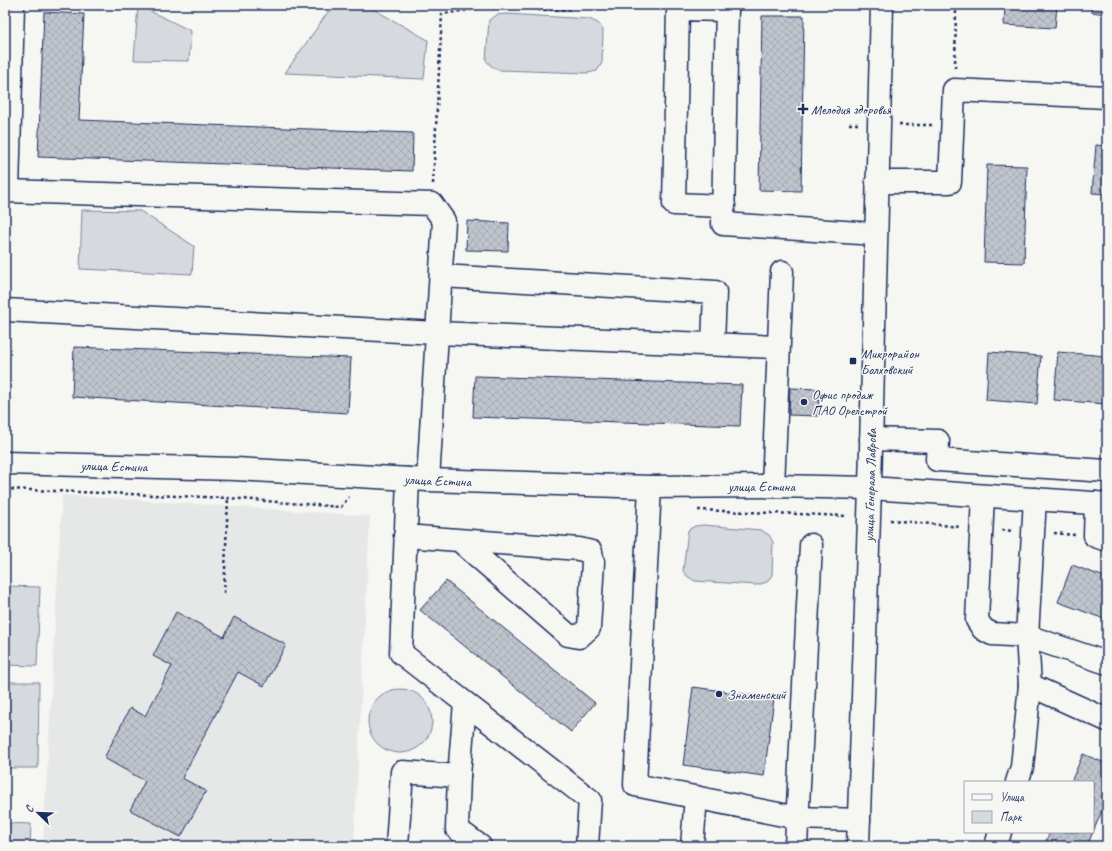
<svg xmlns="http://www.w3.org/2000/svg" width="1112" height="851" font-family="Caveat,sans-serif">
<style>
.built{fill:#e6e7e7}
.park{fill:#d6d9dd;stroke:#78849e}
.building{fill:url(#building-cross-hatch);stroke:#1b2f5e}
.lines{fill:none;stroke-linecap:round;stroke-linejoin:round}
.minor-casing{stroke:#1b2f5e;stroke-width:25}
.path{stroke:#1b2f5e;stroke-width:2.5;stroke-dasharray:3 3;stroke-linecap:butt}
.minor{stroke:#f6f6f2;stroke-width:22}
.poi-dot{fill:#1b2f5e;stroke:#f6f6f2;stroke-width:1.5}
.labels{text-anchor:middle;dominant-baseline:central;stroke-width:3;stroke-linejoin:round;paint-order:stroke}
.poi-label{font-size:14px;fill:#1b2f5e;stroke:#f6f6f2;text-anchor:start}
.street-label{font-size:14px;fill:#1b2f5e;stroke:#f6f6f2}
</style>
<defs>
<pattern id="building-cross-hatch" width="8" height="8" patternUnits="userSpaceOnUse"><rect width="8" height="8" fill="#c0c4cd"/><path d="M0 0l8 8M0 8l8-8" fill="none" stroke="#a4a9b2"/></pattern>
</defs>
<rect width="100%" height="100%" fill="#f6f6f2"/>
<filter id="ink" filterUnits="userSpaceOnUse"><feTurbulence type="fractalNoise" baseFrequency=".025" numOctaves="2"/><feDisplacementMap in="SourceGraphic" scale="8" xChannelSelector="R" yChannelSelector="G"/><feConvolveMatrix kernelMatrix="1 2 1 2 8 2 1 2 1" color-interpolation-filters="sRGB"/></filter>
<g filter="url(#ink)">
<path class="built" d="M 62,495 L 370,516 L 354,846 L 43,846 Z"/>
<path class="park" d="M 138,5 L 191,31 L 189,61 L 134,60 Z
M 333,5 L 366,5 L 428,40 L 424,79 L 285,73 Z
M 506,14 L 589,19 L 598,23 L 603,30 L 602,63 L 597,71 L 588,73 L 499,70 L 490,65 L 486,60 L 489,20 L 497,15 Z
M 82,210 L 140,211 L 194,246 L 192,274 L 80,269 Z
M 704,525 L 761,530 L 769,535 L 773,542 L 772,575 L 767,582 L 757,585 L 695,581 L 687,576 L 683,571 L 688,530 L 695,526 Z
M 5,586 L 40,587 L 37,666 L 5,665 Z
M 5,682 L 39,682 L 38,768 L 5,768 Z
M368 721a32 32 0 1 1 64 0a32 32 0 1 1-64 0Z
M 5,823 L 31,824 L 30,846 L 5,846 Z"/>
<path class="building" d="M 1005,5 L 1057,5 L 1055,28 L 1004,25 Z
M 1092,5 L 1107,5 L 1107,14 L 1091,12 Z
M 44,12 L 84,14 L 79,120 L 413,133 L 412,171 L 38,157 Z
M 762,16 L 804,16 L 801,191 L 759,190 Z
M 1096,145 L 1107,146 L 1107,194 L 1092,193 Z
M 987,165 L 1027,166 L 1024,263 L 984,262 Z
M 467,221 L 509,223 L 508,251 L 466,250 Z
M 74,347 L 351,358 L 348,413 L 72,397 Z
M 989,352 L 1041,356 L 1037,404 L 986,400 Z
M 1058,352 L 1107,356 L 1106,404 L 1054,400 Z
M 475,376 L 742,385 L 740,426 L 473,417 Z
M 790,388 L 819,389 L 818,416 L 789,415 Z
M 1072,565 L 1107,578 L 1107,620 L 1058,602 Z
M 446,581 L 595,703 L 571,732 L 420,610 Z
M 176,612 L 224,637 L 234,617 L 286,645 L 264,686 L 238,672 L 182,778 L 206,791 L 181,837 L 130,810 L 145,781 L 104,758 L 130,708 L 145,716 L 172,666 L 153,656 Z
M 693,687 L 774,698 L 764,776 L 683,765 Z
M 1083,754 L 1107,764 L 1107,799 L 1087,846 L 1044,846 L 1050,832 L 1093,832 L 1093,782 L 1071,782 Z"/>
<g class="lines">
<g class="minor-casing">
<g id="minor">
<path d="M 727,5 L 723,224 L 875,234"/>
<path d="M 877,182 L 950,182 L 954,90 L 1107,97"/>
<path d="M 5,191 L 432,204 L 444,221 L 428,480"/>
<path d="M 8,191 L 13,5"/>
<path d="M 724,206 L 674,204 L 678,9 L 727,10"/>
<path d="M 441,276 L 715,292 L 713,344"/>
<path d="M 5,310 L 437,333 L 778,347"/>
<path d="M 871,439 L 938,441 L 937,460 L 1107,471"/>
<path id="s1" d="M 5,463 L 236,469 L 428,480 L 650,487 L 773,486 L 870,488 L 1107,504"/>
<path d="M 408,479 L 401,653 L 590,800 L 587,846"/>
<path d="M 773,486 L 782,272"/>
<path d="M 650,487 L 635,785 L 798,818 L 859,820"/>
<path d="M 983,496 L 977,620 L 983,629 L 992,634 L 1027,636 L 1107,663"/>
<path d="M 1035,499 L 1027,636 L 1030,685 L 1107,720"/>
<path d="M 1096,503 L 1095,536 L 1107,540"/>
<path d="M 405,536 L 579,549 L 591,552 L 593,562 L 589,628 L 579,637 L 568,635 L 459,540"/>
<path d="M 459,776 L 465,703"/>
<path d="M 1017,782 L 1022,767 L 1030,685"/>
<path d="M 397,846 L 402,772 L 459,776 L 457,829 L 480,846"/>
<path d="M 692,846 L 696,797"/>
<path d="M 796,846 L 811,545"/>
<path id="s2" d="M 858,846 L 870,488 L 882,5"/>
<path d="M 996,846 L 1000,832"/>
</g>
</g>
<path class="path" d="M 502,5 L 540,10 L 572,9 L 572,5
M 955,68 L 956,5
M 849,124 L 858,124
M 899,125 L 932,125
M 433,184 L 442,14 L 500,5
M 5,489 L 228,498 L 341,507 L 349,497
M 698,510 L 847,516
M 890,520 L 961,527
M 1002,530 L 1013,531
M 1054,533 L 1075,535
M 224,593 L 228,498
M 203,846 L 203,844"/>
<use href="#minor" class="minor"/>
</g>
</g>
<g class="poi-dot">
<path d="M801 103h4v4h4v4h-4v4h-4v-4h-4v-4h4z"/>
<rect x="849" y="357" width="8" height="8" rx="2"/>
<circle cx="804" cy="402" r="4"/>
<circle cx="719" cy="694" r="4"/>
</g>
<g class="labels">
<g class="poi-label">
<text x="811" y="109">Мелодия здоровья</text>
<text x="861" y="353">Микрорайон<tspan x="861" dy="16">Болховский</tspan></text>
<text x="812" y="394">Офис продаж<tspan x="812" dy="16">ПАО Орелстрой</tspan></text>
<text x="727" y="694">Знаменский</text>
</g>
<g class="street-label">
<text stroke="none"><textPath href="#s1" startOffset="109">улица Естина</textPath></text>
<text stroke="none"><textPath href="#s1" startOffset="433">улица Естина</textPath></text>
<text stroke="none"><textPath href="#s1" startOffset="757">улица Естина</textPath></text>
<text stroke="none"><textPath href="#s2" startOffset="361">улица Генерала Лаврова</textPath></text>
</g>
</g>
<rect width="1112" height="851" fill="none" stroke="#f6f6f2" stroke-width="20"/>
<rect x="10" y="10" width="1092" height="831" fill="none" stroke="#1b2f5e" stroke-width="1.5" filter="url(#ink)"/>
<rect x="964" y="781" width="130" height="52" fill="#f6f6f2" stroke="#9ea6b7"/>
<rect x="972" y="794" width="20" height="6" fill="#f6f6f2" stroke="#9ea6b7"/>
<text x="1000" y="801" font-size="12" fill="#1b2f5e">Улица</text>
<rect x="972" y="811" width="20" height="12" fill="#d6d9dd" stroke="#9ea6b7"/>
<text x="1000" y="821" font-size="12" fill="#1b2f5e">Парк</text>
<g transform="translate(38 813) rotate(293)" stroke="#f6f6f2" stroke-width="3" paint-order="stroke">
<path d="M0-3L7 15L0 10L-7 15Z" fill="#1b2f5e"/>
<text y="-6" font-size="11" font-weight="bold" text-anchor="middle" fill="#1b2f5e">С</text>
</g>
</svg>
